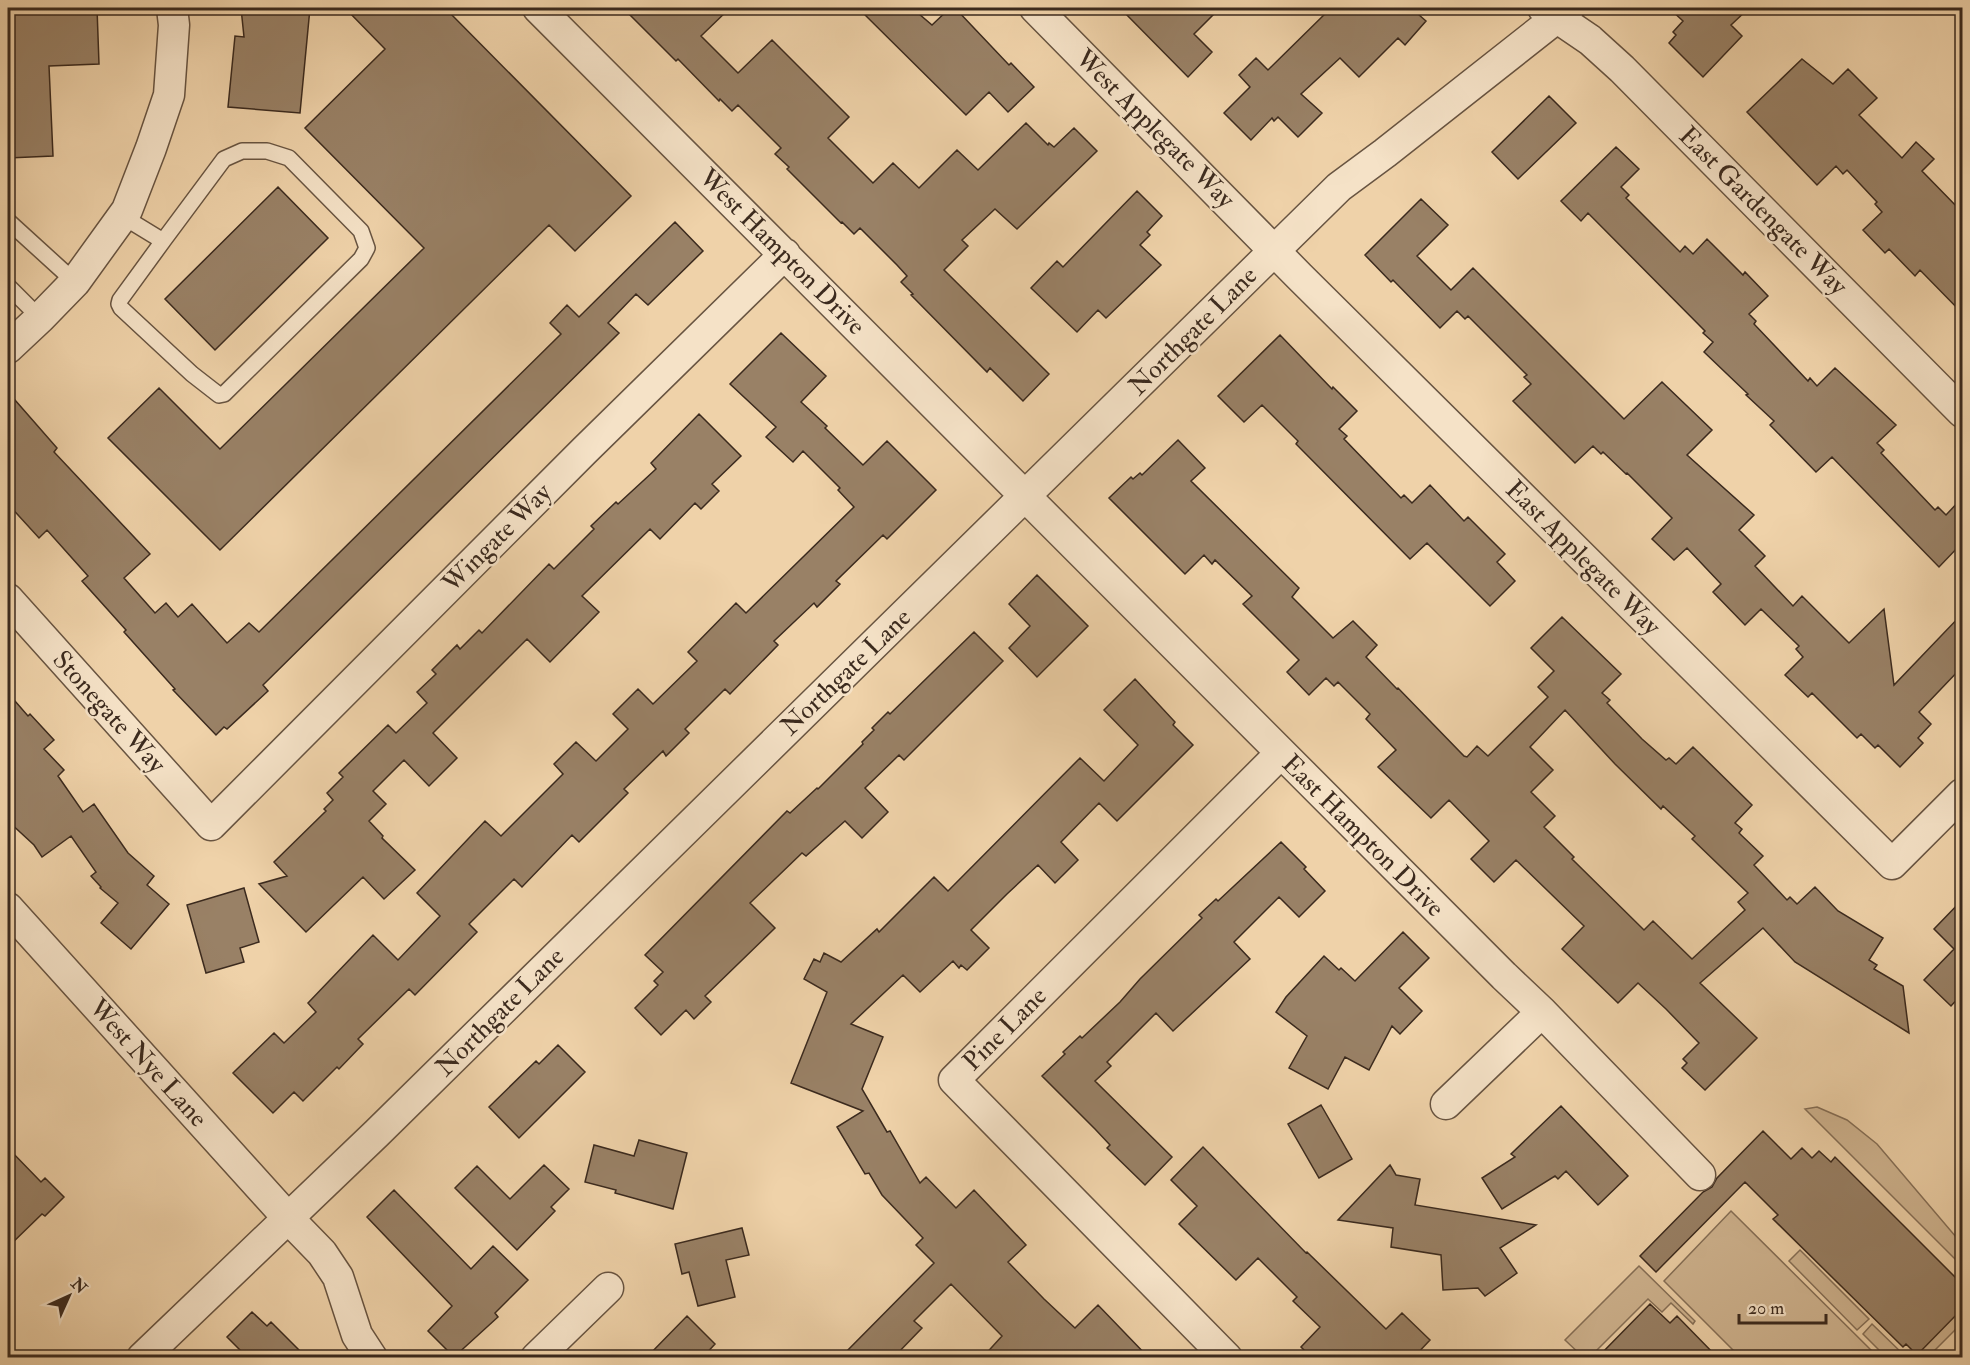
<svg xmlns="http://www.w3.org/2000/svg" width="1970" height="1365" font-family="'IM FELL Double Pica',serif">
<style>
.green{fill:#d0b591;stroke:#867058;stroke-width:1.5}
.building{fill:#998166;stroke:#3b2a1e;stroke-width:1.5;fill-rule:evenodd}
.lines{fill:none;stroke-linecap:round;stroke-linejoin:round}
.service-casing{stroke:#685441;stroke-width:18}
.minor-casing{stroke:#685441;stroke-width:33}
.service{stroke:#f5e2c7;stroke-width:15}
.minor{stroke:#f5e2c7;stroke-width:30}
.labels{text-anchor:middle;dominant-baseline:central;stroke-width:5;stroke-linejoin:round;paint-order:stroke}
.street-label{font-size:26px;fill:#3b2a1e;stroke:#f5e2c7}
</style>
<rect width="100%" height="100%" fill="#efd2a9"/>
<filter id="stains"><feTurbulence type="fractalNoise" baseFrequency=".00333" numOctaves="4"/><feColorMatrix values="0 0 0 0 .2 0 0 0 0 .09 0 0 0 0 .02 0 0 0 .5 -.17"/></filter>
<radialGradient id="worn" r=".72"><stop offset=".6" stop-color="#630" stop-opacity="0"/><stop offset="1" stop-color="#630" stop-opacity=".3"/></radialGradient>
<path class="green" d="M 1817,1107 L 1847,1120 L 1877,1144 L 1962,1244 L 1962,1266 L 1805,1109 Z
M 1731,1211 L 1878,1357 L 1740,1357 L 1664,1281 Z
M 1800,1250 L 1869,1319 L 1857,1330 L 1789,1261 Z
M 1639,1266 L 1695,1321 L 1693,1324 L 1671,1303 L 1662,1312 L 1648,1299 L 1597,1350 L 1602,1355 L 1600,1357 L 1583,1357 L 1565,1340 Z
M 1962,1307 L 1962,1323 L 1928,1357 L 1913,1358 Z
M 1872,1324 L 1906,1357 L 1886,1357 L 1863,1334 Z"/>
<path class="building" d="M 8,8 L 97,8 L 99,64 L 49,66 L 53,156 L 8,158 Z
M 241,8 L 310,8 L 300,113 L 228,107 L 235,36 L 244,37 Z
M 345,8 L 445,8 L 631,196 L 575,251 L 549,225 L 220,550 L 108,438 L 159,388 L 220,449 L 424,248 L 305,128 L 385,49 Z
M 623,8 L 730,8 L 701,36 L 738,73 L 772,40 L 849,117 L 828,138 L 873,183 L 893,163 L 919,188 L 957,150 L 978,170 L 1026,123 L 1048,145 L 1049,143 L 1054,147 L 1074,128 L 1097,151 L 1017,229 L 995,209 L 962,240 L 968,246 L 944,270 L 1049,374 L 1023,401 L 990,368 L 987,372 L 911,295 L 913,294 L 901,282 L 907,276 L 897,265 L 860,228 L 854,234 L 842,222 L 841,223 L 787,169 L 789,167 L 775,154 L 781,148 L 738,105 L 732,111 L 720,99 L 719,101 L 678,59 L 676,61 Z
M 858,8 L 912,8 L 932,25 L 950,8 L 955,8 L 1009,65 L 1011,63 L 1034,87 L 1008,112 L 989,92 L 966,115 Z
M 1120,8 L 1220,8 L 1194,34 L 1212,52 L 1188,77 Z
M 1331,8 L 1411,8 L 1426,21 L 1405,45 L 1398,38 L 1359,77 L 1340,58 L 1301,94 L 1322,113 L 1298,137 L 1278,117 L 1274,121 L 1272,118 L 1251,140 L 1224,113 L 1250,87 L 1239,75 L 1256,58 L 1268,70 Z
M 1669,8 L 1749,8 L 1731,25 L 1742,36 L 1703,77 L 1669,43 L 1676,35 L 1673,32 L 1683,21 Z
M 1802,59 L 1833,84 L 1848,69 L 1877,98 L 1859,115 L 1902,158 L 1916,142 L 1934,159 L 1922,171 L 1962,212 L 1962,313 L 1920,270 L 1915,276 L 1889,249 L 1885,253 L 1863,230 L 1882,212 L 1875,204 L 1877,202 L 1847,170 L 1843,174 L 1836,166 L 1817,185 L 1747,112 Z
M 1549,96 L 1576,123 L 1518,179 L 1492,152 Z
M 1616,147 L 1639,169 L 1621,187 L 1629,195 L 1626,198 L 1680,252 L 1685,246 L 1693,254 L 1707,239 L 1743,275 L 1745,272 L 1768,296 L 1749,314 L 1756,321 L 1754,324 L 1808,381 L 1810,378 L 1817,386 L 1835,368 L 1896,425 L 1877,443 L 1884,450 L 1881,453 L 1935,510 L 1938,507 L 1946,515 L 1962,498 L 1962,543 L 1939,567 L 1832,457 L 1816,472 L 1770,425 L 1774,421 L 1746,395 L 1748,394 L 1704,352 L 1713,342 L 1703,333 L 1705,331 L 1588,213 L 1581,221 L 1561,201 Z
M 278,187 L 328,238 L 215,350 L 165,299 Z
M 1137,191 L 1162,216 L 1147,232 L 1150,235 L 1140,245 L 1161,265 L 1106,318 L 1098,310 L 1077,332 L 1031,288 L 1057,261 L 1063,267 Z
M 1421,199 L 1448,225 L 1417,256 L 1451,290 L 1473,268 L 1624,419 L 1662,382 L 1712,430 L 1687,455 L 1754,515 L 1739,530 L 1765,556 L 1755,566 L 1793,606 L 1802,596 L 1849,643 L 1884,609 L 1894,685 L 1962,614 L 1962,667 L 1919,712 L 1931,724 L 1918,738 L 1923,743 L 1900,767 L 1878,745 L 1875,748 L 1861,734 L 1857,738 L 1812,693 L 1808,697 L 1785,675 L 1803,657 L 1796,649 L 1799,646 L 1761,609 L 1745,625 L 1713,592 L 1721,584 L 1687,548 L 1674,560 L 1652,539 L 1672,518 L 1627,473 L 1626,474 L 1603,452 L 1601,454 L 1593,446 L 1575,463 L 1513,401 L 1531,384 L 1524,377 L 1527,375 L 1468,316 L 1465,319 L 1457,311 L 1440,328 L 1393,280 L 1391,282 L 1365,255 Z
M 675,222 L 703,251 L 648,305 L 636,294 L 608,323 L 619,333 L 263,685 L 268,691 L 227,729 L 224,727 L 216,735 L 173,690 L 175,689 L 124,632 L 126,630 L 82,581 L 88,576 L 47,530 L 39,538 L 8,504 L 8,392 L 57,448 L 54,452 L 150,554 L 124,578 L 155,613 L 166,603 L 178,617 L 192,604 L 227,643 L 249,623 L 259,632 L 561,334 L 550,323 L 567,305 L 579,317 Z
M 781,333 L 826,376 L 801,402 L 827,426 L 825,428 L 863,465 L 887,441 L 936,490 L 887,539 L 883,535 L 836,581 L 840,584 L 817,607 L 814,603 L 774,641 L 778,645 L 730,694 L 725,689 L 685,729 L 689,733 L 666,756 L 663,751 L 624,789 L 628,793 L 579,842 L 572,835 L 522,887 L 514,879 L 469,924 L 477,932 L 415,995 L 409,989 L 358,1039 L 363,1044 L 339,1069 L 337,1067 L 303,1101 L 294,1092 L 273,1113 L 233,1073 L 274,1033 L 284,1043 L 316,1012 L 308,1003 L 373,935 L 398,960 L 440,916 L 417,893 L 485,821 L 501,836 L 563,774 L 554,764 L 576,742 L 596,761 L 628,729 L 613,714 L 638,689 L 653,704 L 697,661 L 688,652 L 736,603 L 746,613 L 854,507 L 838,490 L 840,488 L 803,451 L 793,462 L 766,437 L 776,427 L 730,384 Z
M 1280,335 L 1332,389 L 1333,387 L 1357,411 L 1339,429 L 1347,436 L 1344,439 L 1401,498 L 1404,495 L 1412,503 L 1430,485 L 1464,521 L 1468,517 L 1505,554 L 1497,562 L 1515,581 L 1490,606 L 1427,543 L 1410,559 L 1296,444 L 1298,441 L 1262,405 L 1244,422 L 1218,396 Z
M 699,414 L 741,456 L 712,484 L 719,491 L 701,509 L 695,503 L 660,539 L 650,529 L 582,596 L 599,612 L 550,662 L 527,639 L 433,733 L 457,758 L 429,786 L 404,760 L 373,791 L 386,804 L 369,821 L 383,836 L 382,838 L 415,870 L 384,899 L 363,877 L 306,932 L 259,884 L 287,876 L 274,862 L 326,811 L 324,809 L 333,800 L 327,793 L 343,777 L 339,773 L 388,725 L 396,733 L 427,703 L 417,692 L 436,674 L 432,670 L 457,645 L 460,649 L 479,630 L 482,633 L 549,564 L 554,569 L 594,529 L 591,526 L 616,502 L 618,504 L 656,469 L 651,463 Z
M 1178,440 L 1205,468 L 1191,481 L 1299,588 L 1292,597 L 1333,638 L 1353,621 L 1377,645 L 1366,657 L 1397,689 L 1398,688 L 1464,756 L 1467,757 L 1477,746 L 1488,756 L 1548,697 L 1538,687 L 1554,671 L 1531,648 L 1562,617 L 1621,674 L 1602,693 L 1610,700 L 1607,703 L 1642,739 L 1666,760 L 1669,758 L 1676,764 L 1693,747 L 1752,805 L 1735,823 L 1742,829 L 1739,833 L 1763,856 L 1754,865 L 1787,900 L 1790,897 L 1797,904 L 1815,887 L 1838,911 L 1883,938 L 1869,960 L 1877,965 L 1874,969 L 1903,986 L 1909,1033 L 1795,962 L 1763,928 L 1700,983 L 1757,1038 L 1705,1090 L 1682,1068 L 1687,1063 L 1683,1059 L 1699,1043 L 1666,1009 L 1638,983 L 1618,1003 L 1562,949 L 1584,926 L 1516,860 L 1494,882 L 1471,859 L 1489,841 L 1449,800 L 1431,818 L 1378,767 L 1396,750 L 1366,719 L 1370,714 L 1338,682 L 1334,686 L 1326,678 L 1309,695 L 1287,672 L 1299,660 L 1243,604 L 1252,596 L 1215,560 L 1212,564 L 1204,555 L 1185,574 L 1109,498 L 1131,477 L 1133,479 L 1140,473 L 1142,475 ZM 1565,710 L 1615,764 L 1661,809 L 1663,806 L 1695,836 L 1692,839 L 1748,893 L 1738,902 L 1745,910 L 1692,959 L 1653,921 L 1644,930 L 1572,859 L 1574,857 L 1544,827 L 1555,816 L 1531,792 L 1553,770 L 1530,747 Z
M 1037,575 L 1088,626 L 1037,677 L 1009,648 L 1030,626 L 1009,604 Z
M 974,632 L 1003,661 L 904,760 L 899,755 L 865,788 L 888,812 L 862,838 L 845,821 L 806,856 L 802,853 L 750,903 L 775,928 L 705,996 L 711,1002 L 694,1019 L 686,1010 L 661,1035 L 635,1008 L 658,985 L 654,981 L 663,972 L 645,955 L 787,811 L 790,813 L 817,788 L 818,789 L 863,744 L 862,742 L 874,730 L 872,728 L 888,712 L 890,714 Z
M 1135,679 L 1175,722 L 1173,725 L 1193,745 L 1117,821 L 1099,803 L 1061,842 L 1078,860 L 1055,883 L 1038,865 L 1007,894 L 971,930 L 989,948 L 967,970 L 961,965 L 959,968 L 953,961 L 920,992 L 903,975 L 851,1024 L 883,1037 L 862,1089 L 887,1132 L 890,1131 L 920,1183 L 926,1177 L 956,1208 L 974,1190 L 1026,1245 L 1008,1262 L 1044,1299 L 1075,1328 L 1098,1305 L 1149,1358 L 982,1358 L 1002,1336 L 951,1284 L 914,1321 L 922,1328 L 893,1358 L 840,1358 L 934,1263 L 916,1245 L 923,1238 L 882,1195 L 869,1173 L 865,1174 L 837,1127 L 863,1111 L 791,1083 L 827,992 L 804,979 L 814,959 L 820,962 L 824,953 L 841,962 L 877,929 L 879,932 L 934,877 L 948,891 L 1080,758 L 1104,781 L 1138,745 L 1104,710 Z
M 8,693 L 28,716 L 30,714 L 54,740 L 44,749 L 64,770 L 58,776 L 83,812 L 94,804 L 128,853 L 154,876 L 147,885 L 169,904 L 131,949 L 101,923 L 118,903 L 100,888 L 101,887 L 91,876 L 96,872 L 71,836 L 42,857 L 34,845 L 8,821 Z
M 1281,842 L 1306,867 L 1304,869 L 1325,891 L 1299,917 L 1279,897 L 1234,942 L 1250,959 L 1173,1031 L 1156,1013 L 1107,1062 L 1111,1066 L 1095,1081 L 1172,1157 L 1145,1185 L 1107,1148 L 1110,1145 L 1095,1129 L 1042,1076 L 1065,1054 L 1063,1052 L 1080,1036 L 1082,1038 L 1120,1002 L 1140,979 L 1202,918 L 1199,915 L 1216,899 L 1218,901 Z
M 244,888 L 259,942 L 240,948 L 244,962 L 206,973 L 187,905 Z
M 1962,900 L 1962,994 L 1951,1006 L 1924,980 L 1954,949 L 1934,929 Z
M 1403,932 L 1429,958 L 1399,988 L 1422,1011 L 1400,1034 L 1392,1026 L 1369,1070 L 1345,1057 L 1328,1089 L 1289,1068 L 1307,1036 L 1276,1012 L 1286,997 L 1324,956 L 1339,970 L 1341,968 L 1355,981 Z
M 558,1045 L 585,1072 L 519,1138 L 489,1107 L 536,1061 L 539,1064 Z
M 1321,1105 L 1352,1159 L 1319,1178 L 1288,1124 Z
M 1561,1106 L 1628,1176 L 1598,1205 L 1566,1171 L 1558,1179 L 1555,1176 L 1502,1209 L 1482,1178 L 1515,1157 L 1511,1154 Z
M 1763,1131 L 1791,1159 L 1802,1148 L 1812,1158 L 1819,1151 L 1831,1162 L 1835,1157 L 1962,1284 L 1962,1309 L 1917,1355 L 1906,1344 L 1903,1347 L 1773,1219 L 1778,1215 L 1745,1182 L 1656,1272 L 1640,1256 L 1703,1192 L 1712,1187 L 1717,1178 Z
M 639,1140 L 687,1153 L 673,1209 L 615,1193 L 616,1190 L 585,1182 L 594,1145 L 634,1156 Z
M 1203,1147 L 1306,1253 L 1307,1252 L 1386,1329 L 1402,1313 L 1430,1340 L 1413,1358 L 1312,1358 L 1301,1347 L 1320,1327 L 1293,1301 L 1297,1297 L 1258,1258 L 1236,1280 L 1179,1224 L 1197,1206 L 1171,1180 Z
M 8,1148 L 41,1182 L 45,1178 L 64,1197 L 45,1216 L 42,1214 L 8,1247 Z
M 544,1165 L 569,1189 L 551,1207 L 555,1211 L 517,1250 L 455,1188 L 477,1166 L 510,1199 Z
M 1390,1165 L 1396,1175 L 1420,1179 L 1415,1205 L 1536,1225 L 1500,1248 L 1517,1273 L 1485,1296 L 1478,1288 L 1443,1290 L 1441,1255 L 1391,1247 L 1393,1228 L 1338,1220 Z
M 394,1190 L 471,1269 L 493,1246 L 528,1280 L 495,1313 L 498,1317 L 454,1357 L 428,1331 L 452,1306 L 367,1217 Z
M 742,1228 L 749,1255 L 726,1260 L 735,1297 L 698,1306 L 689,1272 L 682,1274 L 675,1244 Z
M 1650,1304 L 1670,1323 L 1677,1316 L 1718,1358 L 1597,1358 Z
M 252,1312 L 267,1326 L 271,1322 L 307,1358 L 248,1358 L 227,1337 Z
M 687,1316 L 715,1344 L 702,1358 L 646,1358 Z"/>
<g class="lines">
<g class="service-casing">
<path id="service" d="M 122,216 L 163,241 L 224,159 L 242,151 L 267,151 L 289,158 L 361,231 L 367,248 L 361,259 L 224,394 L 219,395 L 192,374 L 121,308 L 119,304 L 120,300 L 163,241
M 8,221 L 75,282
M 8,286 L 40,318"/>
</g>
<g class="minor-casing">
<path id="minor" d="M 538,8 L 1504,976 L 1542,1012 L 1700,1175
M 1035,8 L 1299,276 L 1892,864 L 1962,794
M 1543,8 L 1590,40 L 1622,69 L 1962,412
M 8,348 L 40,318 L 75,282 L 127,210 L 151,148 L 169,95 L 174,25 L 172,8
M 8,599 L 211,825 L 584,451 L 785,254
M 8,908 L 288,1218 L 322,1253 L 338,1277 L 357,1335 L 372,1358
M 1446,1104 L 1542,1012
M 142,1358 L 377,1133 L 1339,187 L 1385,153 L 1569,8
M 536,1358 L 608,1288
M 1227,1358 L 954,1080 L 1281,753"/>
</g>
<use href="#service" class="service"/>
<use href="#minor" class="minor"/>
</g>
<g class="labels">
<g class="street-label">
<text transform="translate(1155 129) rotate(45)">West Applegate Way</text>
<text transform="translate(1763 211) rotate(45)">East Gardengate Way</text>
<text transform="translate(782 252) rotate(45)">West Hampton Drive</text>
<text transform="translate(1193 331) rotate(-45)">Northgate Lane</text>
<text transform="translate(497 538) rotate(-45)">Wingate Way</text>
<text transform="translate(1583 558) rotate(45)">East Applegate Way</text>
<text transform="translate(846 672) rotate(-44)">Northgate Lane</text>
<text transform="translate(109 712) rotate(48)">Stonegate Way</text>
<text transform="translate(1363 836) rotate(45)">East Hampton Drive</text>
<text transform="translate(500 1012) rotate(-45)">Northgate Lane</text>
<text transform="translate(1005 1029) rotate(-45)">Pine Lane</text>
<text transform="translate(148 1063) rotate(48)">West Nye Lane</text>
</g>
</g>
<rect width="1970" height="1365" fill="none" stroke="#efd2a9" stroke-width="30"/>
<rect x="9" y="9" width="1952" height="1347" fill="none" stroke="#3b2a1e" stroke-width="3"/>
<rect x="15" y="15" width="1940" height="1335" fill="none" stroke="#3b2a1e" stroke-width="1.5"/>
<g transform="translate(69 1296) rotate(45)" stroke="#f5e2c7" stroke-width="4.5" paint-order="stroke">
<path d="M0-4.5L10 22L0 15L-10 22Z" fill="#3b2a1e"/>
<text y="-9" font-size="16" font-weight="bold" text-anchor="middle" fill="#3b2a1e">N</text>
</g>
<path d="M1739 1314v9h87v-9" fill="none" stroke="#3b2a1e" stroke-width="3"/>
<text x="1748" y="1314" font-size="18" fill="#3b2a1e" stroke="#f5e2c7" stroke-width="4.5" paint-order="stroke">20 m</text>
<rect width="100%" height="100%" filter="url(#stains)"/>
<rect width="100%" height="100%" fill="url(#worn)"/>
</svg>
